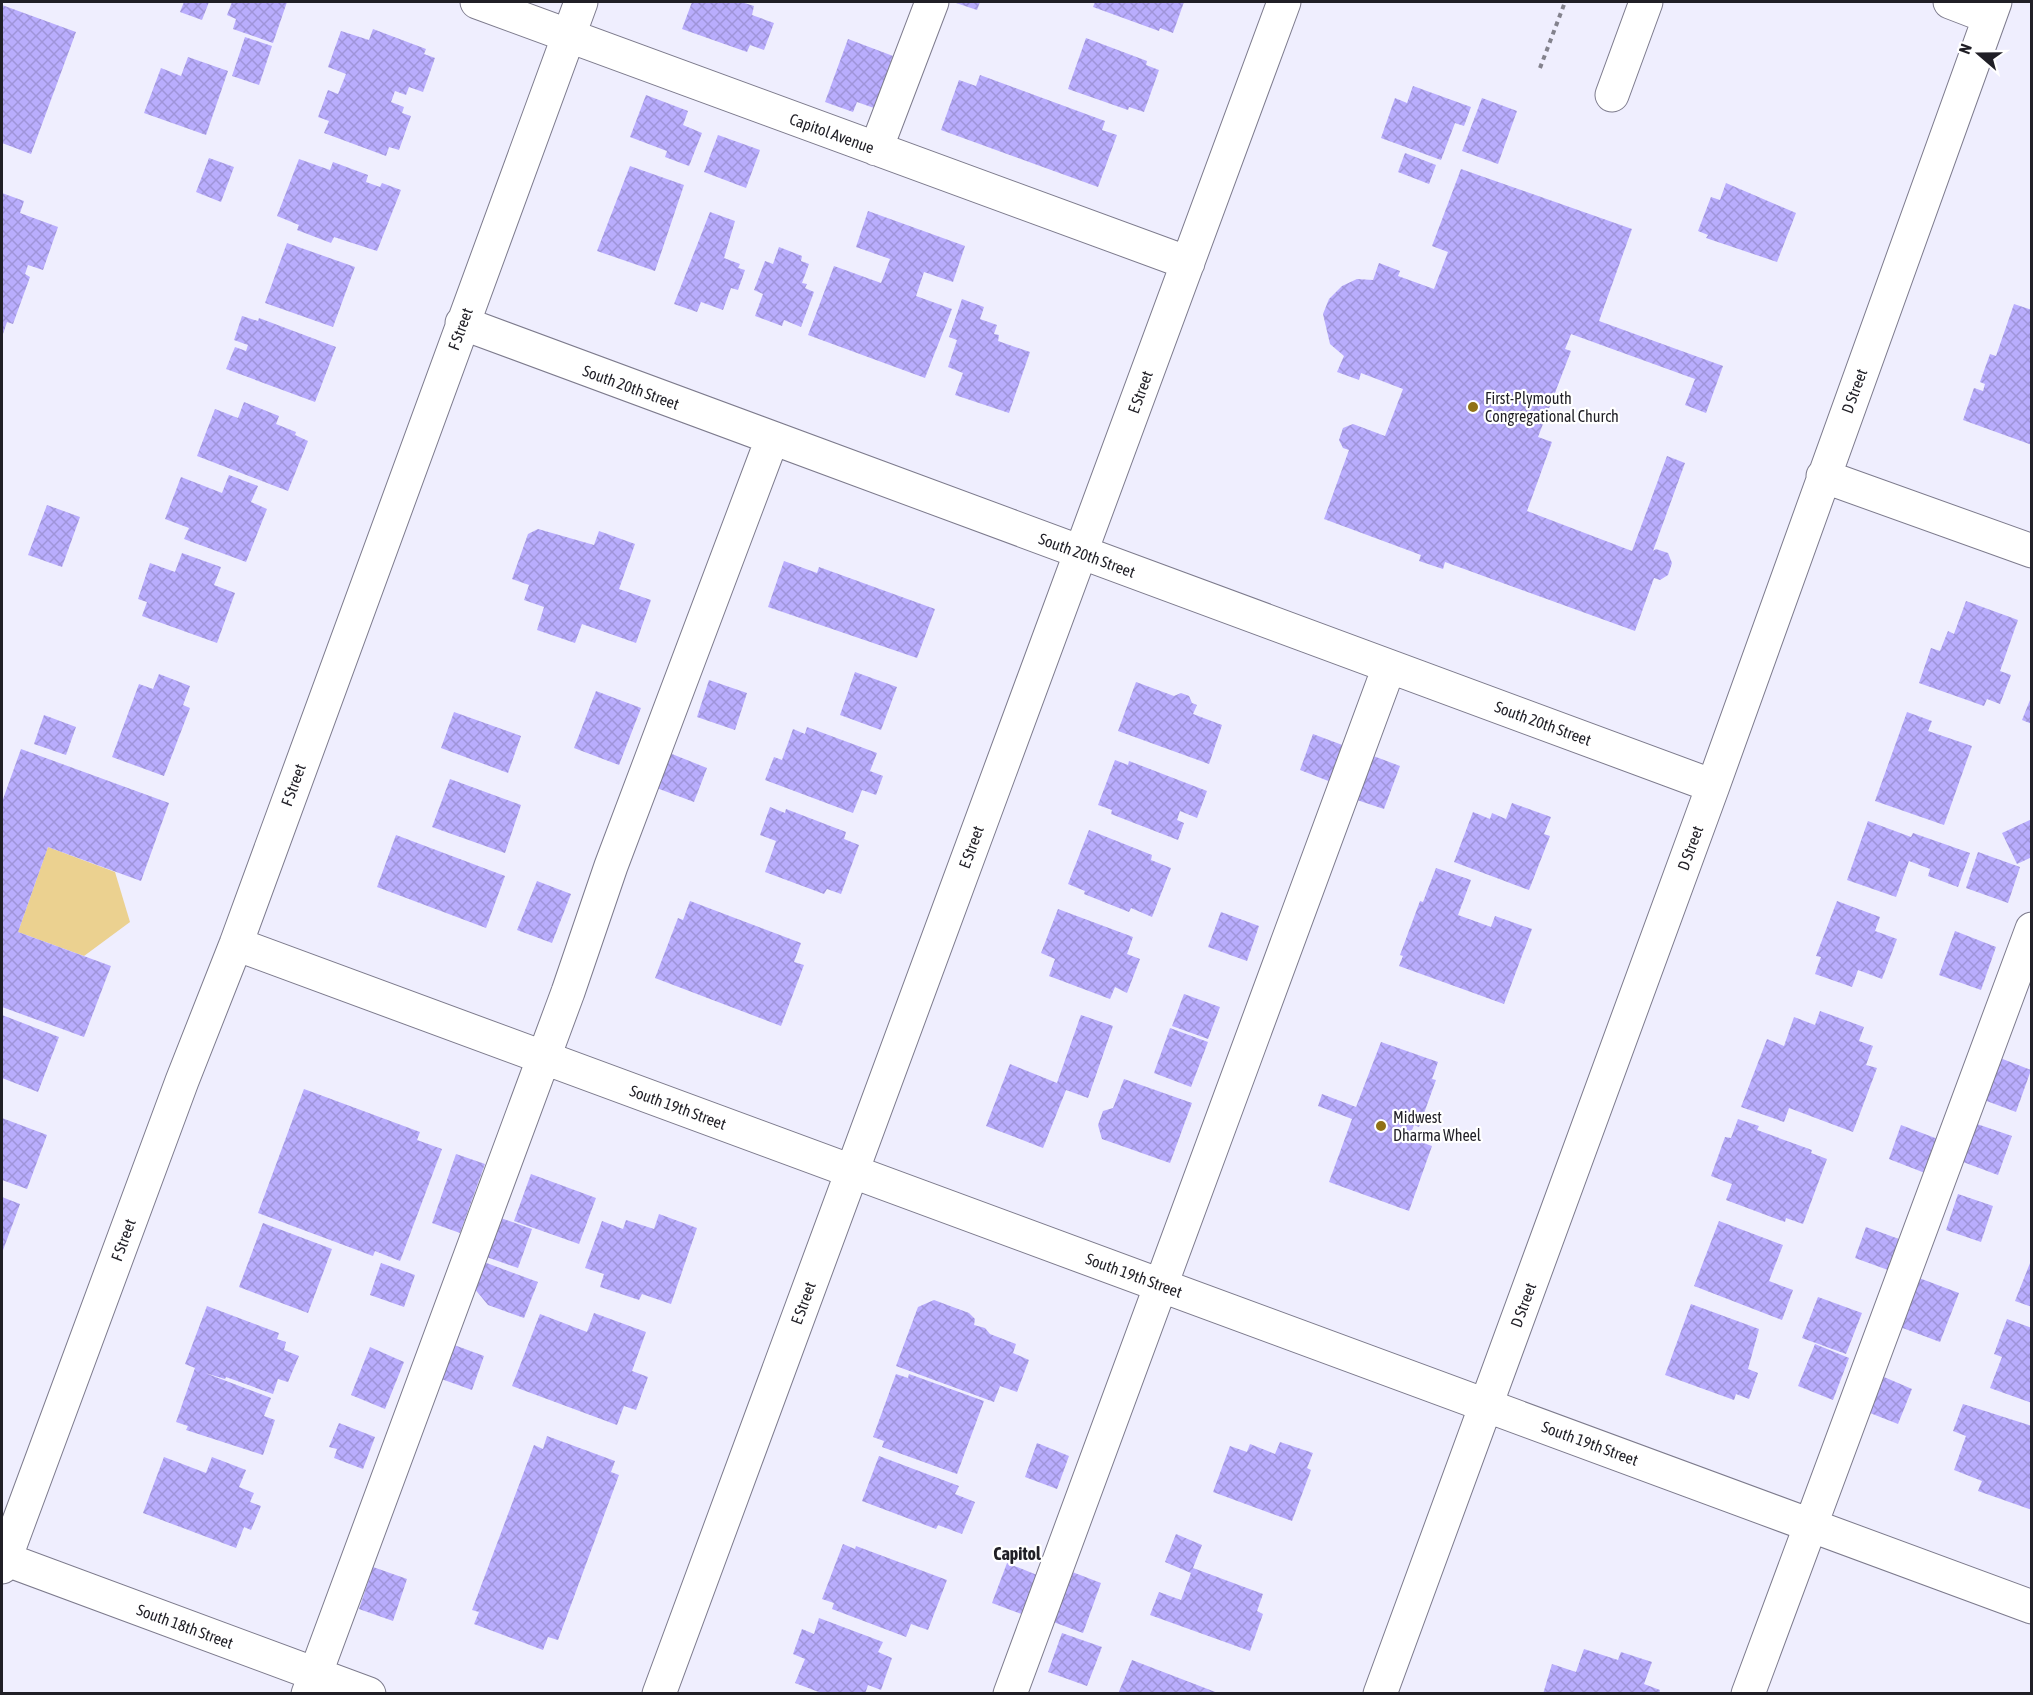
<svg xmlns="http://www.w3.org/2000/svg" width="2033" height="1695" font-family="'Asap Condensed',sans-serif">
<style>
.grass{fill:#ebd190}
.building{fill:url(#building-cross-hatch)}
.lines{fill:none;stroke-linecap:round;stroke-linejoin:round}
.minor-casing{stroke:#7d7b8d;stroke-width:35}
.path{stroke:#83828d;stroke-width:4;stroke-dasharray:4.5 4.5;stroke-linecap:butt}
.minor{stroke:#fff;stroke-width:33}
.poi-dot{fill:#907116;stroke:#fff;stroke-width:2}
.labels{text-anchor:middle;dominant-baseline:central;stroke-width:4.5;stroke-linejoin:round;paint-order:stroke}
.street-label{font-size:16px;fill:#201f26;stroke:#fff}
.poi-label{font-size:16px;fill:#201f26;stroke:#fff;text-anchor:start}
.neighbourhood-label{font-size:18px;font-weight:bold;fill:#201f26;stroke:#fff}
</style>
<defs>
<pattern id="building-cross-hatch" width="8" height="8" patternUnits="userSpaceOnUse" patternTransform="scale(1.5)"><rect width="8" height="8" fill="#b9adfd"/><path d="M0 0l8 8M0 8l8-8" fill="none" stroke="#9f94d9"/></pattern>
</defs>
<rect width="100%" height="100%" fill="#efeefe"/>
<path class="grass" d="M 48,847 L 115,872 L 130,922 L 84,956 L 18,932 Z"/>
<path class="building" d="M 184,2 L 209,2 L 202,20 L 180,12 Z
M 232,2 L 287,2 L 273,43 L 233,29 L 236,19 L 227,15 Z
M 692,2 L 741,2 L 754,6 L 752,15 L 774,23 L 764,50 L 750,45 L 747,52 L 682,29 Z
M 953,2 L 980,2 L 977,10 Z
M 1095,2 L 1184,2 L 1173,33 L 1160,28 L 1159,31 L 1093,7 Z
M 2,5 L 76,32 L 31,154 L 2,143 Z
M 373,29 L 426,49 L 424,54 L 435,58 L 423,92 L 409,87 L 406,95 L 395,91 L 391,102 L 404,107 L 402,113 L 411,116 L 399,150 L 389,147 L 386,156 L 324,133 L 329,121 L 318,117 L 328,90 L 338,94 L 346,74 L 328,67 L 341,31 L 369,40 Z
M 245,37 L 272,46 L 259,85 L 232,76 Z
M 1086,38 L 1147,61 L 1146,65 L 1159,70 L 1144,112 L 1129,107 L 1128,110 L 1068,89 Z
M 848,39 L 893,56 L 874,108 L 857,102 L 853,112 L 825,102 Z
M 188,57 L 228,71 L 206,135 L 144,113 L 161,68 L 181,76 Z
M 980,75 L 1105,121 L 1102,130 L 1117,135 L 1098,187 L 941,130 L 959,80 L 976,86 Z
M 1413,86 L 1471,107 L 1464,126 L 1455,123 L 1441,160 L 1381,138 L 1395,98 L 1407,103 Z
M 646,95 L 688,111 L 683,125 L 702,133 L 689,166 L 665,157 L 667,151 L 630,137 Z
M 1482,98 L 1517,111 L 1498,164 L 1462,151 Z
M 718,135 L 760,150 L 746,188 L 704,172 Z
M 1405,153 L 1436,165 L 1429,184 L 1398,172 Z
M 209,158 L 234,167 L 221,202 L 196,192 Z
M 299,159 L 330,170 L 333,162 L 368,175 L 366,182 L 380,187 L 382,183 L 401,190 L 377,251 L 334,237 L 331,243 L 297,230 L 299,225 L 277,216 Z
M 630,166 L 684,185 L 655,271 L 597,251 Z
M 1461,169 L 1632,229 L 1599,321 L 1723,366 L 1706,413 L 1685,405 L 1695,379 L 1571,334 L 1565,349 L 1571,351 L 1538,437 L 1552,442 L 1527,511 L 1632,551 L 1667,456 L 1685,463 L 1653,551 L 1656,549 L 1668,553 L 1672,563 L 1668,575 L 1660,580 L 1654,578 L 1635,631 L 1445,562 L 1443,569 L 1419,561 L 1421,555 L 1324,519 L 1349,450 L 1343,448 L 1339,440 L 1343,428 L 1353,424 L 1385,436 L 1403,389 L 1361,373 L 1359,380 L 1337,372 L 1344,356 L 1330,344 L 1323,314 L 1329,299 L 1342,286 L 1357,279 L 1373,280 L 1379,263 L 1400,271 L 1398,276 L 1434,289 L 1448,252 L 1432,246 Z
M 1726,183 L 1796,213 L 1777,262 L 1706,238 L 1708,235 L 1698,231 L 1711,197 L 1720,200 Z
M 2,193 L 24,201 L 20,213 L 58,227 L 43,270 L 28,265 L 25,274 L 30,277 L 13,324 L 7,322 L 2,337 Z
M 868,211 L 965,246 L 953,282 L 924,272 L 916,296 L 952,309 L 925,378 L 808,335 L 834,266 L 881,283 L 890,259 L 856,247 Z
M 710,212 L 735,221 L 724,258 L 740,264 L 738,268 L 745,270 L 738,290 L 731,288 L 723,310 L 701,302 L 697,312 L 674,304 Z
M 287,243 L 355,267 L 333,327 L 265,303 Z
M 779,247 L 802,256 L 801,261 L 809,264 L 802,283 L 807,284 L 805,288 L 814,292 L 801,327 L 784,320 L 782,326 L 755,316 L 763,294 L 754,290 L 765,261 L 773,264 Z
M 962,299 L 984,307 L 980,319 L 997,325 L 994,334 L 999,335 L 998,341 L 1030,352 L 1009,413 L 955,395 L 963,373 L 948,367 L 957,340 L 949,337 Z
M 2014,304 L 2032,310 L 2032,445 L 1963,420 L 1974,388 L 1983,391 L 1985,384 L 1980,382 L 1990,354 L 1996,356 Z
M 242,316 L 258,321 L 259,318 L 336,347 L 315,402 L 226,369 L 235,347 L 246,351 L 248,345 L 234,340 Z
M 244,402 L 279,416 L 276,424 L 296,432 L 295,435 L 308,441 L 288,491 L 197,456 L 215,409 L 238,418 Z
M 229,475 L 258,486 L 251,502 L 267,509 L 246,562 L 184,539 L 189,528 L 165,519 L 181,477 L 222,493 Z
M 47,505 L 80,517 L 62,567 L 28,555 Z
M 538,529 L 594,545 L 599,531 L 635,544 L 619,589 L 651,600 L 636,643 L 582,624 L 575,643 L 537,630 L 544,607 L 524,600 L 529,585 L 512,579 L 528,534 Z
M 182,553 L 221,567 L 214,585 L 235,593 L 217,643 L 142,616 L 147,602 L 138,599 L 150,563 L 175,572 Z
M 784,561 L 817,573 L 819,567 L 935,609 L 917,658 L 768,607 Z
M 1966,601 L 2018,620 L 2000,671 L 2011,675 L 2000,704 L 1987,699 L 1984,706 L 1919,683 L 1931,648 L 1940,651 L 1948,631 L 1954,634 Z
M 855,672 L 897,687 L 881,730 L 840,715 Z
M 159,674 L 190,686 L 183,705 L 190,708 L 164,776 L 112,757 L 139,684 L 153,689 Z
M 709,680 L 747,693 L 735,730 L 697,717 Z
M 1136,682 L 1174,696 L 1181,693 L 1189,696 L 1192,703 L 1197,705 L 1193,714 L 1222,725 L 1209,764 L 1118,731 Z
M 596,691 L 641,708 L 619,765 L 574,748 Z
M 2032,695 L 2032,724 L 2022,720 Z
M 454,712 L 521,736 L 508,773 L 441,748 Z
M 1907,712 L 1932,721 L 1928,731 L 1972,746 L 1944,825 L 1875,801 Z
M 44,715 L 76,727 L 66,755 L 34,744 Z
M 807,727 L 877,753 L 870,771 L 883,776 L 876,795 L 862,790 L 853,813 L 765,780 L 774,757 L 782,760 L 793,729 L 805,734 Z
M 1313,734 L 1345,746 L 1331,782 L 1300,770 Z
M 21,749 L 169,803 L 141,881 L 48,847 L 18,932 L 111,966 L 84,1037 L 2,1007 L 2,802 Z
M 667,752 L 707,768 L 694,802 L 654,787 Z
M 1368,754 L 1400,766 L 1384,809 L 1351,798 Z
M 1115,760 L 1128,765 L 1129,761 L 1207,791 L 1197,818 L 1180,811 L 1177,820 L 1184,823 L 1178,840 L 1111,814 L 1112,810 L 1098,805 Z
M 450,779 L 521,805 L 505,853 L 432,827 Z
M 1512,803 L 1551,817 L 1544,834 L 1550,836 L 1529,890 L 1454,862 L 1473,812 L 1490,819 L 1492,813 L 1506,819 Z
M 770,807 L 785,813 L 786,809 L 846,832 L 844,839 L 859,845 L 841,894 L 827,889 L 824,894 L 765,872 L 776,841 L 760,835 Z
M 2032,819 L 2032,857 L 2017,864 L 2002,833 Z
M 1868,821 L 1911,837 L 1913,833 L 1970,853 L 1958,887 L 1928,876 L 1930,869 L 1909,861 L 1896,897 L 1847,880 Z
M 1089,830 L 1152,855 L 1151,860 L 1171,868 L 1152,917 L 1131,908 L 1129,912 L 1084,894 L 1085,891 L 1068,884 Z
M 396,835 L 505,876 L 486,928 L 377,887 Z
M 1978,852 L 2020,867 L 2008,903 L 1966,888 Z
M 1436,868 L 1471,880 L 1458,915 L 1491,927 L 1495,916 L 1532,929 L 1504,1004 L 1399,966 L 1403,956 L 1400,955 L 1420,901 L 1423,902 Z
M 537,881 L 571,894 L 552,943 L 517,930 Z
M 690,901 L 801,943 L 794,962 L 804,965 L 781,1026 L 655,978 L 678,918 L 683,920 Z
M 1837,901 L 1880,917 L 1875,931 L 1897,939 L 1882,979 L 1858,970 L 1852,987 L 1815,974 L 1821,957 L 1816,956 Z
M 1058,909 L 1133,937 L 1127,954 L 1140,959 L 1127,993 L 1115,987 L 1110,999 L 1049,976 L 1055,959 L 1041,953 Z
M 1221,912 L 1259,926 L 1247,961 L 1208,947 Z
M 1955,931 L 1996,947 L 1981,990 L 1939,975 Z
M 1184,994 L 1220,1007 L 1208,1039 L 1172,1026 Z
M 1820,1011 L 1864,1027 L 1859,1041 L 1873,1046 L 1866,1065 L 1877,1068 L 1853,1132 L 1789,1108 L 1784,1122 L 1741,1107 L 1767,1039 L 1784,1046 L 1794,1017 L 1815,1025 Z
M 2,1015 L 59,1037 L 38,1092 L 2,1078 Z
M 1081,1015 L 1113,1026 L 1088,1098 L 1066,1090 L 1043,1148 L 986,1126 L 1010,1064 L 1057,1083 Z
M 1170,1028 L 1208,1042 L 1191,1087 L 1154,1073 Z
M 1381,1042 L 1438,1062 L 1432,1079 L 1436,1080 L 1419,1127 L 1414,1125 L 1409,1138 L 1432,1146 L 1409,1211 L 1329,1182 L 1352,1119 L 1318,1106 L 1322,1094 L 1356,1107 Z
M 2000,1058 L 2031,1070 L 2016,1112 L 1984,1100 Z
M 1124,1079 L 1192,1103 L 1170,1163 L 1102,1139 L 1098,1125 L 1103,1111 L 1113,1108 Z
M 304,1089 L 420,1132 L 417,1140 L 442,1149 L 400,1261 L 375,1251 L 373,1256 L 258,1213 Z
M 2,1118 L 47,1135 L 27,1189 L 2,1180 Z
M 1738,1119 L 1759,1126 L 1757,1130 L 1812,1150 L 1811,1153 L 1827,1159 L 1803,1224 L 1786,1218 L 1785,1222 L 1726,1200 L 1732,1184 L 1711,1176 L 1725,1137 L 1731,1138 Z
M 1977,1124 L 2012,1136 L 1998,1175 L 1963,1162 Z
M 1901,1125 L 1943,1141 L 1930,1175 L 1889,1159 Z
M 456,1154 L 485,1164 L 460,1233 L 432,1223 Z
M 531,1174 L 596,1198 L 579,1244 L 514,1221 Z
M 1958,1194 L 1993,1206 L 1981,1242 L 1946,1230 Z
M 2,1197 L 20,1204 L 2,1253 Z
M 659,1214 L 697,1228 L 671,1304 L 642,1294 L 639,1300 L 600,1287 L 604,1274 L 585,1268 L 602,1221 L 623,1229 L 626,1220 L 654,1229 Z
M 492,1215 L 532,1229 L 518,1268 L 478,1254 Z
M 1719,1221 L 1783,1245 L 1769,1281 L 1793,1290 L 1782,1320 L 1694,1286 Z
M 263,1223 L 332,1249 L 308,1313 L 239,1287 Z
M 1866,1227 L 1899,1239 L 1888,1270 L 1855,1258 Z
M 2032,1258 L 2032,1307 L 2015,1301 Z
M 484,1262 L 538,1282 L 524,1318 L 488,1305 L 474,1288 Z
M 381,1263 L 415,1275 L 404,1307 L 370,1295 Z
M 1919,1278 L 1959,1293 L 1940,1342 L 1900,1327 Z
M 1818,1297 L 1862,1313 L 1846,1354 L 1802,1338 Z
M 934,1300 L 969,1313 L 975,1319 L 974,1325 L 985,1328 L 990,1334 L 1016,1344 L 1013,1353 L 1029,1360 L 1017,1392 L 1000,1386 L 994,1402 L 896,1366 L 918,1307 Z
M 1691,1304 L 1759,1329 L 1748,1369 L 1758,1373 L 1749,1399 L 1736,1394 L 1734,1400 L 1665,1375 Z
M 207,1306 L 279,1333 L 277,1339 L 286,1342 L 284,1350 L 299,1356 L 288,1382 L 278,1379 L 273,1394 L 226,1377 L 225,1379 L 205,1373 L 271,1398 L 264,1416 L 275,1420 L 263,1455 L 186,1430 L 188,1426 L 176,1422 L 195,1368 L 185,1364 Z
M 594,1313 L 646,1332 L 632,1371 L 648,1377 L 636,1410 L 624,1406 L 617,1425 L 512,1386 L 540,1314 L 587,1332 Z
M 2007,1319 L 2032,1328 L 2032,1403 L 1990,1388 L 2002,1357 L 1994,1354 Z
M 446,1342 L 484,1356 L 472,1390 L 433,1376 Z
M 1815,1344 L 1849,1358 L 1833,1400 L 1798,1386 Z
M 370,1347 L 404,1362 L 385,1409 L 351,1395 Z
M 896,1374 L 908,1378 L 909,1374 L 984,1401 L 957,1474 L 882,1447 L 884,1441 L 873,1437 Z
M 1884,1377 L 1912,1389 L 1898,1424 L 1870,1413 Z
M 1963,1404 L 2032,1426 L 2032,1510 L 1978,1491 L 1982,1481 L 1954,1470 L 1966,1436 L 1953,1431 Z
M 339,1423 L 375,1437 L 363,1469 L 334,1458 L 337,1449 L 329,1447 Z
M 547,1436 L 615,1461 L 611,1472 L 619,1475 L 558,1640 L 548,1637 L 543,1650 L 474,1624 L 479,1612 L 472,1610 L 534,1445 L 543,1449 Z
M 1280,1442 L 1313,1453 L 1307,1468 L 1311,1470 L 1292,1521 L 1213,1492 L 1230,1446 L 1247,1452 L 1250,1444 L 1275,1454 Z
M 1037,1443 L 1069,1456 L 1057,1489 L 1025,1477 Z
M 879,1456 L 959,1486 L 955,1494 L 975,1502 L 962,1534 L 938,1525 L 936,1529 L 862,1501 Z
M 164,1457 L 206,1473 L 212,1457 L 246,1470 L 239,1487 L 254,1493 L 250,1502 L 261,1506 L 251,1530 L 244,1527 L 236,1548 L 143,1513 Z
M 1176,1534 L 1202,1545 L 1193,1568 L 1263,1594 L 1257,1611 L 1263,1614 L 1250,1651 L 1150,1615 L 1159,1592 L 1181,1600 L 1191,1573 L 1165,1562 Z
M 843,1544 L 855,1549 L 856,1546 L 947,1580 L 928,1630 L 911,1624 L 906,1637 L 832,1609 L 834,1603 L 822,1599 Z
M 1007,1563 L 1042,1577 L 1027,1616 L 992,1603 Z
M 373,1567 L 407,1579 L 393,1621 L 359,1609 Z
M 1067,1570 L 1101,1583 L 1083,1633 L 1048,1620 Z
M 819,1618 L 883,1642 L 878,1652 L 892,1658 L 881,1690 L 868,1685 L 865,1694 L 824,1694 L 795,1683 L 805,1659 L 793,1654 L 802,1629 L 814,1634 Z
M 1062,1633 L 1102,1647 L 1087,1686 L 1048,1672 Z
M 1584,1649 L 1618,1660 L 1621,1652 L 1652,1662 L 1644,1684 L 1660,1690 L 1659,1694 L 1543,1694 L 1552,1664 L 1576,1672 Z
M 1132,1660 L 1218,1693 L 1218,1694 L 1118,1694 Z"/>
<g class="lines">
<g class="minor-casing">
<path id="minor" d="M 477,2 L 1188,263
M 1950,2 L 1989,17
M 1612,95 L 1646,2
M 876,149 L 932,2
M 462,323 L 1713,786
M 1823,476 L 2032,551
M 236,944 L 2032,1607
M 2,1558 L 369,1694
M 2,1567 L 182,1081 L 236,944 L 581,2
M 308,1694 L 568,992 L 611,866 L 772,439
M 659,1694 L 1284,2
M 1010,1694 L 1389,667
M 1380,1694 L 1713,786 L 1995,2
M 1748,1694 L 2032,929"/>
</g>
<path class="path" d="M 1540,68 L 1565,2"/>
<use href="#minor" class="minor"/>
</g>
<g class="poi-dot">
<circle cx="1473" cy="407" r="6"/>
<circle cx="1381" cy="1126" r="6"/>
</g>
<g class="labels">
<g class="street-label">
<text transform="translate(832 133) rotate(20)">Capitol Avenue</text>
<text transform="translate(460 329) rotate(-70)">F Street</text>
<text transform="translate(631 387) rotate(20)">South 20th Street</text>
<text transform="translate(1854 391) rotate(-70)">D Street</text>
<text transform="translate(1140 392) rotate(-70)">E Street</text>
<text transform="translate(1087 555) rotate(20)">South 20th Street</text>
<text transform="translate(1543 723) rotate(20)">South 20th Street</text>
<text transform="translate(293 785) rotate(-70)">F Street</text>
<text transform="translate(971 847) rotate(-70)">E Street</text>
<text transform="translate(1690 848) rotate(-70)">D Street</text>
<text transform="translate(678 1107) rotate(20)">South 19th Street</text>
<text transform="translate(123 1240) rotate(-70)">F Street</text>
<text transform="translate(1134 1275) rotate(20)">South 19th Street</text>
<text transform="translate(803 1303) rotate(-70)">E Street</text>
<text transform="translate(1523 1305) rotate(-70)">D Street</text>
<text transform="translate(1590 1443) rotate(20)">South 19th Street</text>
<text transform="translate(185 1626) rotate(20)">South 18th Street</text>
</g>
<g class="poi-label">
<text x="1485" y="398">First-Plymouth<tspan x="1485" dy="18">Congregational Church</tspan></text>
<text x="1393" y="1117">Midwest<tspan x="1393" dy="18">Dharma Wheel</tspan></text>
</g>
<g class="neighbourhood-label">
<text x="1017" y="1553">Capitol</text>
</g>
</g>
<rect width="2033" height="1695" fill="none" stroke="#201f26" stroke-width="6"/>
<g transform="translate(1979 54) rotate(290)" stroke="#ffffff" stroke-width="4.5" paint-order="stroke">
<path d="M0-4.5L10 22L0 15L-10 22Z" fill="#201f26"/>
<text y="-9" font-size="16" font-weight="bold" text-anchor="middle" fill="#201f26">N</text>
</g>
</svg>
